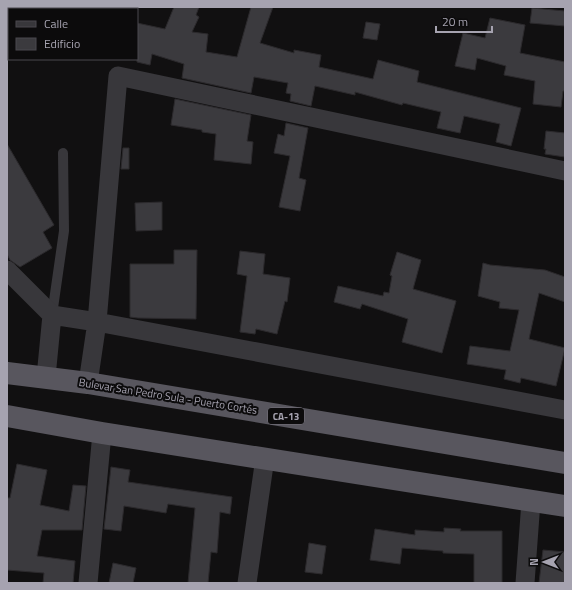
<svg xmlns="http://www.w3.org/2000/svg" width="572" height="590" font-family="'Titillium Web',sans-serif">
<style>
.building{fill:#3b3a3e;stroke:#2c2a2d}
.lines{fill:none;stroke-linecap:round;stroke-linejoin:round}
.service{stroke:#38373b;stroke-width:10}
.minor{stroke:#38373b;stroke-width:19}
.trunk{stroke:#58565e;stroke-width:22}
.labels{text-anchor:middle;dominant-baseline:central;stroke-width:4;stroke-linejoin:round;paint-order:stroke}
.shield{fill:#0c0b0c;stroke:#78757f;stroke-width:1}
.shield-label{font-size:10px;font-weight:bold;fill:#a6a3b0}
.street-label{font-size:11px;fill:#a6a3b0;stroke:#0c0b0c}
</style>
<rect width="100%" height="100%" fill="#111011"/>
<path class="building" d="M 174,7 L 199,7 L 196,15 L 199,17 L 192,32 L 208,34 L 206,52 L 237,57 L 251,7 L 273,7 L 260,43 L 294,53 L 294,50 L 321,55 L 319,67 L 373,79 L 378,60 L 419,71 L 417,82 L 521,108 L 511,146 L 496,142 L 500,124 L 464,116 L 460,133 L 437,128 L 441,112 L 403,103 L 402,105 L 355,92 L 355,95 L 315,86 L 311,106 L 290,101 L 291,94 L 286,93 L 288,83 L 254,77 L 251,93 L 182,78 L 184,64 L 152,54 L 150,65 L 137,62 L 137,23 L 165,29 Z
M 532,8 L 565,11 L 565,26 L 530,23 Z
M 490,18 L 525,25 L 520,53 L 565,62 L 565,91 L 563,91 L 561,107 L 533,104 L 535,81 L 504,75 L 506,66 L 477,58 L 475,70 L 455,66 L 463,33 L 485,38 Z
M 366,22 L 380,24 L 377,40 L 363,38 Z
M 175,99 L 251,115 L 247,141 L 253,142 L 251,164 L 214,160 L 216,134 L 202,132 L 202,130 L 171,125 Z
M 286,123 L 308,128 L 299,178 L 306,180 L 300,211 L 279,207 L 290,156 L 274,153 L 278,134 L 284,136 Z
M 546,131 L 565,133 L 565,157 L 545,154 L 546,149 L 544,149 Z
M 7,144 L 54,225 L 43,232 L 52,248 L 20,267 L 10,260 L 7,254 Z
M 123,148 L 129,148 L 129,169 L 121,169 Z
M 162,202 L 162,230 L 136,231 L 135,203 Z
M 174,250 L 197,250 L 196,319 L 138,318 L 130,317 L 130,264 L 174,264 Z
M 240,251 L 265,254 L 263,274 L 290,278 L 287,302 L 285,301 L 277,334 L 256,329 L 255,334 L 240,332 L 247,276 L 237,274 Z
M 397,252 L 421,260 L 413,289 L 456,301 L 442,353 L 402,342 L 408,319 L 362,304 L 360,309 L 334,302 L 338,286 L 383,296 L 384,292 L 389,293 L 392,276 L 390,275 Z
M 483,263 L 490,265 L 545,270 L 565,277 L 565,302 L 539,293 L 529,339 L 565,348 L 556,386 L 521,378 L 520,383 L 504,379 L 506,370 L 467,364 L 470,346 L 510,351 L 519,310 L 499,308 L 500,302 L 478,296 Z
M 17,464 L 47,470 L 40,505 L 69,511 L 73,485 L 86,486 L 82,530 L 42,530 L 37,556 L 75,561 L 73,583 L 43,583 L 44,573 L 7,570 L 7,498 L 10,498 Z
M 111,467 L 130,470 L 128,482 L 232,497 L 230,514 L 220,512 L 217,553 L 211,552 L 208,583 L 188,583 L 195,508 L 168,504 L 166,513 L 124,506 L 121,531 L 104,529 Z
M 444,528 L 461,529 L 460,531 L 502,531 L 502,583 L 474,583 L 474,554 L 443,553 L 443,551 L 402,548 L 400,564 L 370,560 L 375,529 L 415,535 L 415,530 L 444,532 Z
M 309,543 L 326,546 L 322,574 L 305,572 Z
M 543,550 L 565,552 L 565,583 L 539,583 Z
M 113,563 L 136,568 L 133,583 L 109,583 Z"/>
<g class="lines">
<path class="service" d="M 52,315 L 64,231 L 63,153"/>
<path class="minor" d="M 7,270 L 52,315 L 46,377
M 52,315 L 97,322 L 565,410
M 88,383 L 97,322 L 118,76 L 565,171
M 88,583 L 102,433
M 247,583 L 265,458
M 525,583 L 531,501"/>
<path class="trunk" d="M 7,373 L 88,383 L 565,463
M 7,416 L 102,433 L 565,506"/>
</g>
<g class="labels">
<rect class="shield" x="268" y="408" width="36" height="16" rx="3"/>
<g class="shield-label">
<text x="286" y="416">CA-13</text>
</g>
<g class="street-label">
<text transform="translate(168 396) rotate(9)">Bulevar San Pedro Sula - Puerto Cortés</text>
</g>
</g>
<rect width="572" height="590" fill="none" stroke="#a6a3b0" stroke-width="16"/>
<rect x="8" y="8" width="130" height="52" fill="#0c0b0c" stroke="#4a484e"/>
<rect x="16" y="21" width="20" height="6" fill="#38373b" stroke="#4a484e"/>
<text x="44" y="28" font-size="12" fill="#a6a3b0">Calle</text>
<rect x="16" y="38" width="20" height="12" fill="#3b3a3e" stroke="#4a484e"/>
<text x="44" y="48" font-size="12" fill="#a6a3b0">Edificio</text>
<g transform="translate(544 562) rotate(270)" stroke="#0c0b0c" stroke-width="3" paint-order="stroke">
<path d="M0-3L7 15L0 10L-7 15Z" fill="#a6a3b0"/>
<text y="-6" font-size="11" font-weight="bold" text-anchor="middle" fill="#a6a3b0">N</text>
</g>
<path d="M436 26v6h56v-6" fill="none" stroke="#a6a3b0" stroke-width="2"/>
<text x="442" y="26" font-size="12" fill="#a6a3b0" stroke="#0c0b0c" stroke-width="3" paint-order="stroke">20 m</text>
</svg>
